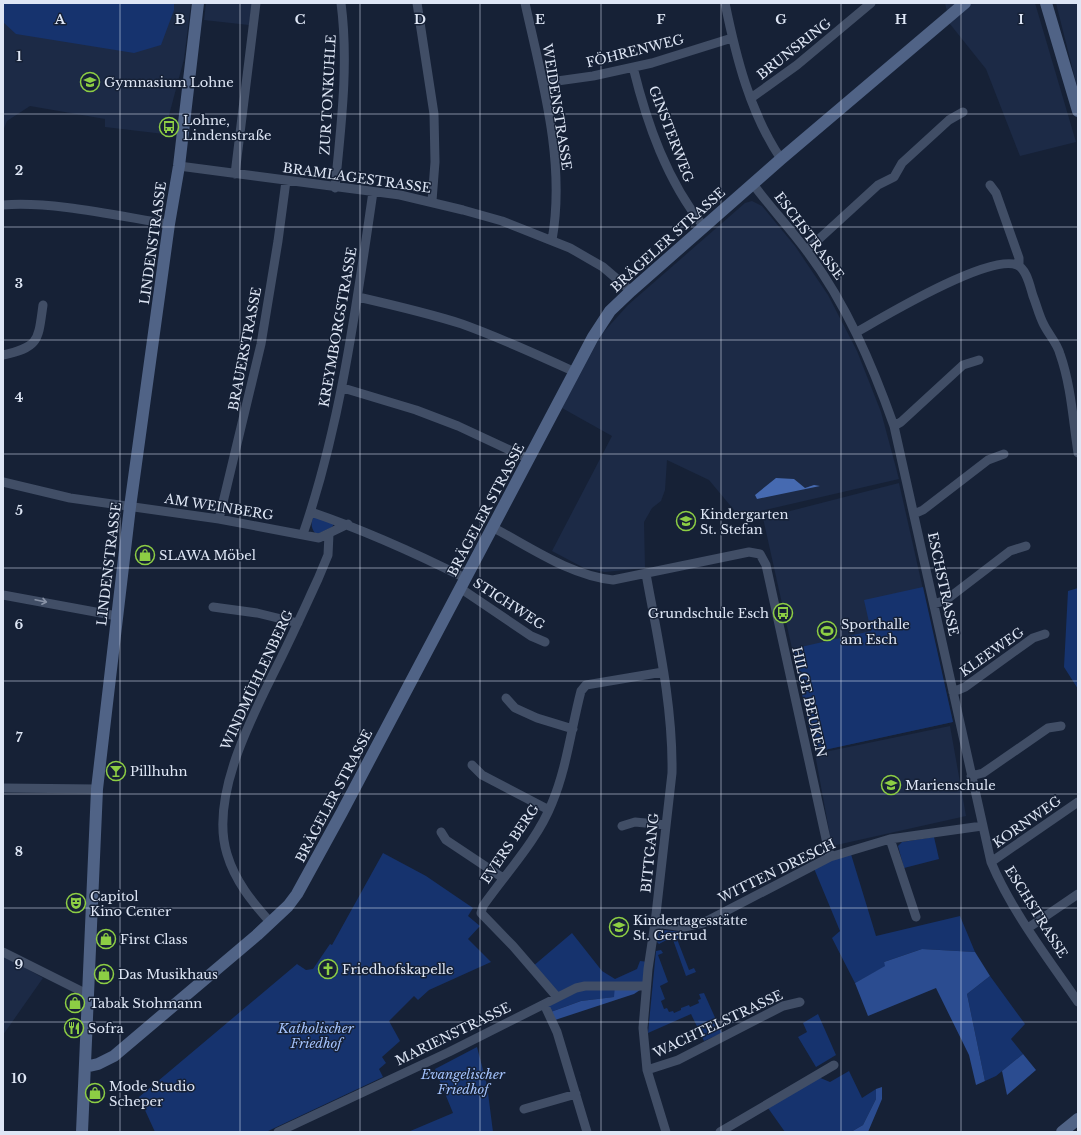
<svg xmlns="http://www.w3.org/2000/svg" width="1081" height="1135" font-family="'Libre Baskerville',serif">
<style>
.built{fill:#1c2a46}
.green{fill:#16336e}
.forest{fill:#2b4c90}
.water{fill:#466ab1}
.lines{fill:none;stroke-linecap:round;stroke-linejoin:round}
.street{stroke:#414e66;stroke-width:9}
.secondary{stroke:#506386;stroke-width:12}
.oneway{stroke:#8892a6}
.grid{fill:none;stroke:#dee6f5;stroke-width:1;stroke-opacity:0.55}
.labels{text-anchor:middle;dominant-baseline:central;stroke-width:3;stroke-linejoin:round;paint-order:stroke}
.street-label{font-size:13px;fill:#dee6f5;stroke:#162136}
.poi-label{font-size:13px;fill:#dee6f5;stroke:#162136;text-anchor:start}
.park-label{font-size:13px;font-style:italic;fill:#a2c1fb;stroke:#162136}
.grid-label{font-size:13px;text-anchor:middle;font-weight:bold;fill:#dee6f5;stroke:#162136;stroke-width:3;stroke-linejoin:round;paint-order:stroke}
</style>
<rect width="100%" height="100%" fill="#162136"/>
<path class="built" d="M 3,3 L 191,3 L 184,59 L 164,134 L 105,127 L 105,119 L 30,106 L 7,121 L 3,131 Z
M 206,3 L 252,3 L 249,25 L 204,20 Z
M 945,3 L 1035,3 L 1076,142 L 1020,156 L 986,69 L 950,24 Z
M 1056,3 L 1078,3 L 1078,90 L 1064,35 Z
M 752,201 L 762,206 L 795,246 L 828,295 L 857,351 L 881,412 L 899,479 L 739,516 L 709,480 L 667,460 L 665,490 L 661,501 L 652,508 L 644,522 L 645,568 L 605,572 L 584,568 L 552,551 L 612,436 L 562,408 L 601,335 L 628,305 L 745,203 Z
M 899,483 L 953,722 L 815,752 L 763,518 Z
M 950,726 L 966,816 L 832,846 L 815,754 Z
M 3,955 L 43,978 L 3,1035 Z"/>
<path class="green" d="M 3,3 L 174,3 L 174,10 L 161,45 L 134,53 L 16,34 L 3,22 Z
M 315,516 L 334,524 L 332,527 L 320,533 L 315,533 C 311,528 310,521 315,516 Z
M 923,587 L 953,722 L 815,752 L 792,649 L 871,631 L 864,600 Z
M 1078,588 L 1078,689 L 1064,667 L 1068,591 Z
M 934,837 L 939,859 L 904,868 L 898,846 L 902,842 Z
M 850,851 L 876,936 L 960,916 L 975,952 L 922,949 L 884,962 L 886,966 L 855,983 L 832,938 L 840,931 L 813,866 Z
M 383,853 L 426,876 L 473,908 L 468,916 L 480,926 L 468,939 L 491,962 L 429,990 L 418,1000 L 414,996 L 389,1021 L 400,1041 L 382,1057 L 386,1063 L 379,1069 L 383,1077 L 266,1132 L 155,1132 L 139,1097 L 297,964 L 306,970 L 313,969 L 330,944 L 332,945 Z
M 662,930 L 684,932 L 683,936 L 677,939 L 689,970 L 694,968 L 696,972 L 686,976 L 672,937 L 659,944 L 657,942 L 659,932 Z
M 572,933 L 602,971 L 615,979 L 637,969 L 640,961 L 649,962 L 646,986 L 614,997 L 581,1001 L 548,1013 L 544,1004 L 557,997 L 532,967 Z
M 661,950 L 663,953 L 658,955 L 668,982 L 660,986 L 665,999 L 661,1001 L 664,1009 L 667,1008 L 669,1012 L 673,1011 L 674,1013 L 681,1010 L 681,1008 L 689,1005 L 690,1007 L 699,1003 L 698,1000 L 701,999 L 699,994 L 704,993 L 722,1033 L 704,1041 L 691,1014 L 648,1033 L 656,951 Z
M 990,976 L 1025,1024 L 1011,1039 L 1023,1054 L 996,1076 L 985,1081 L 967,994 Z
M 818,1014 L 836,1055 L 816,1067 L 798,1037 L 807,1032 L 803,1023 Z
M 477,1047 L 487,1085 L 493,1132 L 408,1132 L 453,1113 L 435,1069 Z
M 849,1071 L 862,1098 L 876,1089 L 876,1099 L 863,1125 L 851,1132 L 785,1132 L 768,1108 L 818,1077 L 830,1082 Z"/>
<path class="forest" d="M 922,949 L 975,952 L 990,976 L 967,994 L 985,1081 L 976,1085 L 969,1055 L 936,988 L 868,1016 L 855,983 L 885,966 L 884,962 Z
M 615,986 L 646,986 L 634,994 L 555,1020 L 548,1013 L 581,1001 L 614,997 Z
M 1023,1054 L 1036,1070 L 1007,1095 L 1002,1071 Z
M 882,1087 L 882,1099 L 868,1132 L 851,1132 L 863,1125 L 876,1099 L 876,1089 Z"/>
<path class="water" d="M 776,478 L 794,479 L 805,488 L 814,485 L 820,486 L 757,499 L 755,495 Z"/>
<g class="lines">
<path class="street" d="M 417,3 L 434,114 L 435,162 L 432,201
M 525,3 C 542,80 566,162 552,240
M 725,3 C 736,57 750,113 781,159
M 633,67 C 647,124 667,181 704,227
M 543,83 L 593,76 L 652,63 L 732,38
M 751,98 L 797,65 L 871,3
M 179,166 L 400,195 L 463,210 L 502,221 L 570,248 L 603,267 L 631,291
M 235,174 L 256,3
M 753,184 C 770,207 789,227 806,250 C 846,303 872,364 894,426 L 991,862 C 1012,912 1048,958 1078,1002
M 990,185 L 996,193 L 1019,258 L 1019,266
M 335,188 C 341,126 349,64 341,3
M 3,205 C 53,201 118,216 169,224
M 807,250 L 878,185 L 894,177 L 902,163 L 949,120 L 963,112
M 358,297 C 393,305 428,313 462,324 C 501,338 538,355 575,372
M 857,332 C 885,316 988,254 1017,265 C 1027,269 1030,287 1033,296 C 1037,306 1039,316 1044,325 C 1049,335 1057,343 1060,354 C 1071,385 1073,420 1078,453
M 3,355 C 40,347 38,340 43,305
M 343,388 L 416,410 L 458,426 L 529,459
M 894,426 L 901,422 L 963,365 L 979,360
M 3,482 L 70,498 L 219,519 L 319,538 L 348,524
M 311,512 C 364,530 415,553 465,578
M 914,514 L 923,510 L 988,460 L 1004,454
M 219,519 L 261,344 L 278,241 L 286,181
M 492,527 C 530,547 569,575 613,580 L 749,552 L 760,554 L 766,565 L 830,857
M 303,534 C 341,424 356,307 373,192
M 646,574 C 658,640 673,706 672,773 L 655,923 L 648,969 L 643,1028 L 647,1070 L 666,1132
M 460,588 L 531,636 L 545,642
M 3,595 L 117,616
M 934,604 L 946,600 L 1010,551 L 1026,546
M 213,607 L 257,613 L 298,623
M 953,692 L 965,687 L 1033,638 L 1045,634
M 506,698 L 515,708 L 537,718 L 573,729
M 472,765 L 482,775 L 549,810
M 971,776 L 983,773 L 1048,728 L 1061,726
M 3,788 L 97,789
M 622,826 L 635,822 L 666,825
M 441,832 L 446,840 L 503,878
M 890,839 L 916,917
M 991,862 L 1078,802
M 271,923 C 252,902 235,881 227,854 C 209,796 253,715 278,664 C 292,636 305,607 318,579 L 328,555 L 329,534
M 655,923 L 684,927 L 703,923 L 830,857 L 890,839 L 982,826
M 1028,928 L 1078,894
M 3,952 L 87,994
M 557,997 L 513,946 L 481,913 L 483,906 C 506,873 537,841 552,803 C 567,767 571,729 581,691 L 586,685 L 663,672
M 544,1004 L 557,1032 L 587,1132
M 647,1070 L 678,1060 L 783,1006 L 800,1002
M 524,1109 L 576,1094
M 278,1132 L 449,1052 L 576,988 L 585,986 L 646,986
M 720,1132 L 834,1065"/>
<path class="secondary" d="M 1046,3 L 1078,111
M 85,1067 L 98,1064 L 114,1056 L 257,935 L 288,906 L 297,894 L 342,812 L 593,337 L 610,311 L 631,291 L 781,159 L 965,3
M 82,1132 L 97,789 L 130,507 L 169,224 L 179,166 L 198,3
M 1062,1132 L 1078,1119"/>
</g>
<defs><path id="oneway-shaft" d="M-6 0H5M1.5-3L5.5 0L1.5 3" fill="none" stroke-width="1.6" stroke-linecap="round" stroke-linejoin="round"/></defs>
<use class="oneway" href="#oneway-shaft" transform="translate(41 601) rotate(12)"/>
<path class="grid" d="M 120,3 L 120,1132M 240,3 L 240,1132M 360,3 L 360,1132M 480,3 L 480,1132M 601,3 L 601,1132M 721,3 L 721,1132M 841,3 L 841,1132M 961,3 L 961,1132M 3,114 L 1078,114M 3,227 L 1078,227M 3,340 L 1078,340M 3,454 L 1078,454M 3,568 L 1078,568M 3,681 L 1078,681M 3,794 L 1078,794M 3,908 L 1078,908M 3,1022 L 1078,1022"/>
<defs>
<g id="school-ring" transform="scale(1)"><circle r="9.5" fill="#162136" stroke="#8dce44" stroke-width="1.5"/><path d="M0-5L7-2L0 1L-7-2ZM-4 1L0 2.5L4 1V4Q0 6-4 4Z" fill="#8dce44"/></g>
<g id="bus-ring" transform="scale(1)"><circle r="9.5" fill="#162136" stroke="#8dce44" stroke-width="1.5"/><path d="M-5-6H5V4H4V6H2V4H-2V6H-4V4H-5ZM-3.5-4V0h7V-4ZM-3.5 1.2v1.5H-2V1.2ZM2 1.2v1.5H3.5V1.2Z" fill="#8dce44"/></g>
<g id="shop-ring" transform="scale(1)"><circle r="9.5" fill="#162136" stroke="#8dce44" stroke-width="1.5"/><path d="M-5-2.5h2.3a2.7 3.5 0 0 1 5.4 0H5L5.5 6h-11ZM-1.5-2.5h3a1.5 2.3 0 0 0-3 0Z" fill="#8dce44"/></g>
<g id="stadium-ring" transform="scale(1)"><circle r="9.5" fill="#162136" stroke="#8dce44" stroke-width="1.5"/><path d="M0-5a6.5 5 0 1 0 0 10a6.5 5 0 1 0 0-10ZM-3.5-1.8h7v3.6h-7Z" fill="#8dce44"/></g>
<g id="bar-ring" transform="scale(1)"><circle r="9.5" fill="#162136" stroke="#8dce44" stroke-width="1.5"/><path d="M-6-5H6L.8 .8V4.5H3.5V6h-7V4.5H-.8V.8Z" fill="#8dce44"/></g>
<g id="theatre-ring" transform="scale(1)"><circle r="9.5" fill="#162136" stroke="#8dce44" stroke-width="1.5"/><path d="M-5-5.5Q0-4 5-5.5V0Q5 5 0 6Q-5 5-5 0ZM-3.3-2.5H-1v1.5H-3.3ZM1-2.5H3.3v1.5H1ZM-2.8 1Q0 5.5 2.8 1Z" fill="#8dce44"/></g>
<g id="church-ring" transform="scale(1)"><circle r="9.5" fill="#162136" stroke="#8dce44" stroke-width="1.5"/><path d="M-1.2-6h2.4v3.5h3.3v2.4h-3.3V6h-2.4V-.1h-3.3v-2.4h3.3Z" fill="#8dce44"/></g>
<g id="restaurant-ring" transform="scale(1)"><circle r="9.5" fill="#162136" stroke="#8dce44" stroke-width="1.5"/><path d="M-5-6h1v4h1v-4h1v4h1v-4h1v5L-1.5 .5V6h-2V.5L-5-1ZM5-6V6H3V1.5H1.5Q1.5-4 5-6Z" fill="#8dce44"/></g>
</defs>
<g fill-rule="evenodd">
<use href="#school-ring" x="90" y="82"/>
<use href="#bus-ring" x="169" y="127"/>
<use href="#school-ring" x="686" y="521"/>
<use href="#shop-ring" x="145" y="555"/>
<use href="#bus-ring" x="783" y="613"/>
<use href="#stadium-ring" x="827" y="631"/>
<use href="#bar-ring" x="116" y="771"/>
<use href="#school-ring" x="891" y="785"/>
<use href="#theatre-ring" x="76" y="903"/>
<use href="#school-ring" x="619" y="927"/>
<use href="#shop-ring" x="106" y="939"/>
<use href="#church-ring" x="328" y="969"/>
<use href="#shop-ring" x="104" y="974"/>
<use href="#shop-ring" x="75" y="1003"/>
<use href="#restaurant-ring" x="74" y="1028"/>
<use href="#shop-ring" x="95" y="1093"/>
</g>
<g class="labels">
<g class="street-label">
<text transform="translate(794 49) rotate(-38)">BRUNSRING</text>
<text transform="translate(635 51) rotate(-14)">FÖHRENWEG</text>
<text transform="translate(328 95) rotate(-87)">ZUR TONKUHLE</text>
<text transform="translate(557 107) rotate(81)">WEIDENSTRASSE</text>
<text transform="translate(671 134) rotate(69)">GINSTERWEG</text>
<text transform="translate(357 178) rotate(8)">BRAMLAGESTRASSE</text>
<text transform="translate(809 236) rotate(53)">ESCHSTRASSE</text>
<text transform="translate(668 240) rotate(-42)">BRÄGELER STRASSE</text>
<text transform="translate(153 243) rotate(-82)">LINDENSTRASSE</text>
<text transform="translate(338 327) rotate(-80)">KREYMBORGSTRASSE</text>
<text transform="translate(245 349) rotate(-79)">BRAUERSTRASSE</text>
<text transform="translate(219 507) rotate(9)">AM WEINBERG</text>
<text transform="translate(486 510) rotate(-62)">BRÄGELER STRASSE</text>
<text transform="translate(109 564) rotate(-83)">LINDENSTRASSE</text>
<text transform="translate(943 584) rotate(78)">ESCHSTRASSE</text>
<text transform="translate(509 604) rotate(33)">STICHWEG</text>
<text transform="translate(992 652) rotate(-35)">KLEEWEG</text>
<text transform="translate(257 680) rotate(-65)">WINDMÜHLENBERG</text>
<text transform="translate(809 702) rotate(77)">HILGE BEUKEN</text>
<text transform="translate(334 796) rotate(-62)">BRÄGELER STRASSE</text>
<text transform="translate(1027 822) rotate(-35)">KORNWEG</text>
<text transform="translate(510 844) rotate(-56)">EVERS BERG</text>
<text transform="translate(650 853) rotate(-84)">BITTGANG</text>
<text transform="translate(777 871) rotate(-26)">WITTEN DRESCH</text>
<text transform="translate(1036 912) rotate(58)">ESCHSTRASSE</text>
<text transform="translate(718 1024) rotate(-25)">WACHTELSTRASSE</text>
<text transform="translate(453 1034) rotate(-26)">MARIENSTRASSE</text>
</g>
<g class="poi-label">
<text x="104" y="82">Gymnasium Lohne</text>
<text x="183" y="120">Lohne,<tspan x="183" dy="15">Lindenstraße</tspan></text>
<text x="700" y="514">Kindergarten<tspan x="700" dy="15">St. Stefan</tspan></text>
<text x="159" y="555">SLAWA Möbel</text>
<text x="769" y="613" text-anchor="end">Grundschule Esch</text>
<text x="841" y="624">Sporthalle<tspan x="841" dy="15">am Esch</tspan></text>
<text x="130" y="771">Pillhuhn</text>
<text x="905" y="785">Marienschule</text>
<text x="90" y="896">Capitol<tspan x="90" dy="15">Kino Center</tspan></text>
<text x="633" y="920">Kindertagesstätte<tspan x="633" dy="15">St. Gertrud</tspan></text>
<text x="120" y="939">First Class</text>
<text x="342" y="969">Friedhofskapelle</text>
<text x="118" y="974">Das Musikhaus</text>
<text x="89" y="1003">Tabak Stohmann</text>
<text x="88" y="1028">Sofra</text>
<text x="109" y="1086">Mode Studio<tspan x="109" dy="15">Scheper</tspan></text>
</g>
<g class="park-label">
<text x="316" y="1028">Katholischer<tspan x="316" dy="15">Friedhof</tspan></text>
<text x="463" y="1074">Evangelischer<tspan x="463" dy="15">Friedhof</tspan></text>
</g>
</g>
<g class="grid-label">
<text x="60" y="24">A</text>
<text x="180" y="24">B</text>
<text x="300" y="24">C</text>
<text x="420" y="24">D</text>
<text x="540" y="24">E</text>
<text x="661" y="24">F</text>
<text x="781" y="24">G</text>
<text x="901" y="24">H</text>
<text x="1021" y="24">I</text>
<text x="19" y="61">1</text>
<text x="19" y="175">2</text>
<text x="19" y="288">3</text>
<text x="19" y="402">4</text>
<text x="19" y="515">5</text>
<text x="19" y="629">6</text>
<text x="19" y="742">7</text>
<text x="19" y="856">8</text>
<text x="19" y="969">9</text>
<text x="19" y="1083">10</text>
</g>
<rect width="1081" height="1135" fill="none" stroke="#dee6f5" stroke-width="8"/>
</svg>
